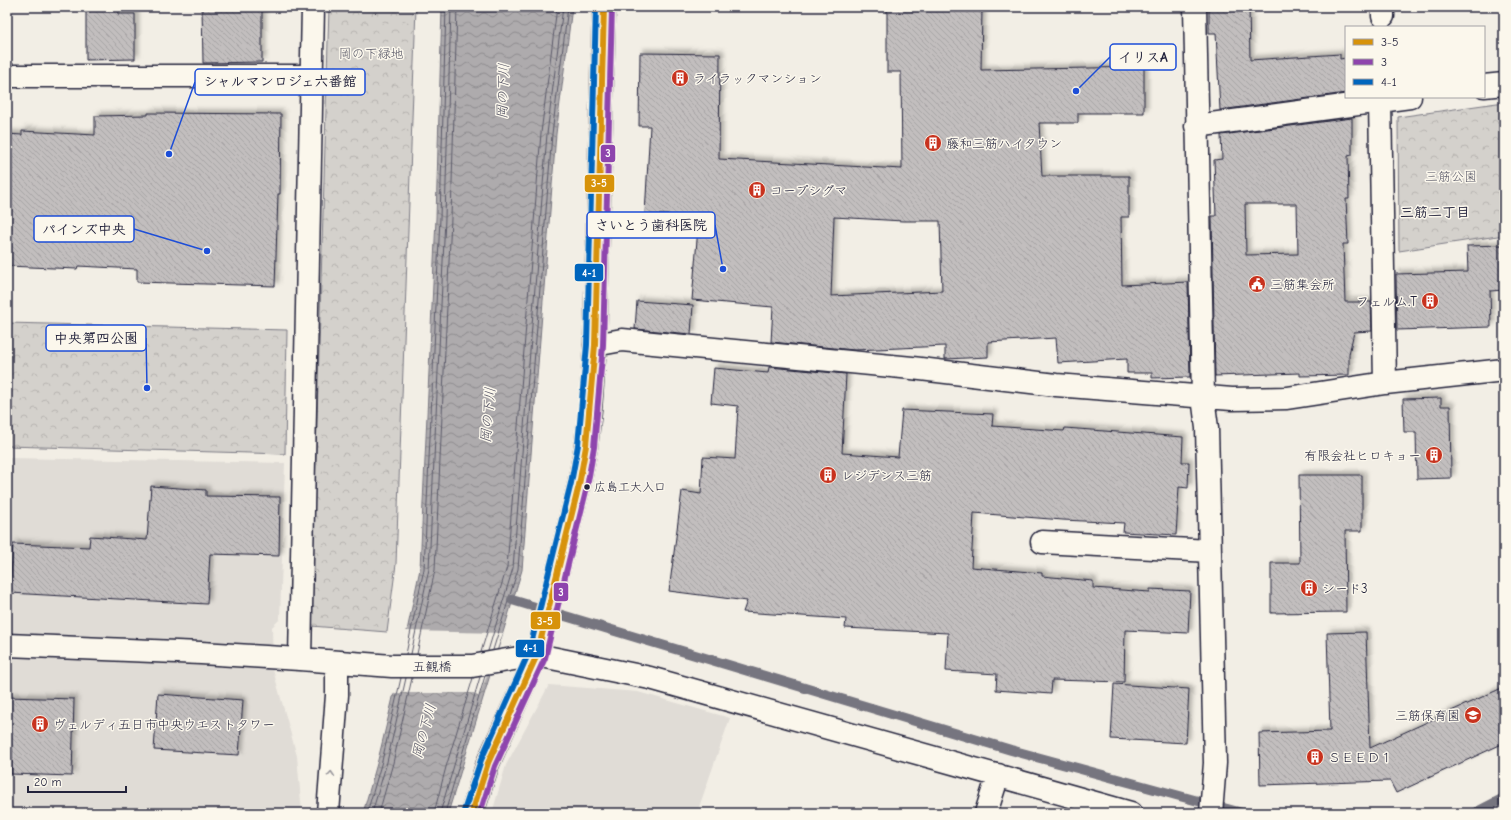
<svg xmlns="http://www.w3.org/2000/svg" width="1511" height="820" font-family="'Comic Neue','Klee One',sans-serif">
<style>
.built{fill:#e0dcd6}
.park{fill:url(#park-crowns);stroke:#7b7a84}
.water{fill:url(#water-waves);stroke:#76747f}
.pier{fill:#f2eee5}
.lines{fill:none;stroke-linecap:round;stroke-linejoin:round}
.shore{stroke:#5a5969;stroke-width:1}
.stream{stroke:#76747f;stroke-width:10}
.building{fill:url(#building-back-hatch);stroke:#22223b;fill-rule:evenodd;filter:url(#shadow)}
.minor-casing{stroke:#22223b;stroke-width:25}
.major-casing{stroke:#22223b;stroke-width:25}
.minor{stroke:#fbf7ec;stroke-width:22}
.major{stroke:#fbf7ec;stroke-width:22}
.bus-1-casing{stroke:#fbf7ec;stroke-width:9}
.bus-2-casing{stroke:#fbf7ec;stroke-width:9}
.bus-3-casing{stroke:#fbf7ec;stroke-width:9}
.bus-1{stroke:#d79209;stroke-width:6}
.bus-2{stroke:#8e44ad;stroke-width:6}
.bus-3{stroke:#0065bd;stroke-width:6}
.oneway{stroke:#99979c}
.bus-dot{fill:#22223b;stroke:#fbf7ec;stroke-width:1.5}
.labels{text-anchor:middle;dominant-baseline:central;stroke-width:3;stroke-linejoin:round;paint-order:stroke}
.bus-label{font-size:12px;fill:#22223b;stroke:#fbf7ec;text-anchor:start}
.park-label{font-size:13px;fill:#575766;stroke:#fbf7ec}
.poi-label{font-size:13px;fill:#22223b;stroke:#fbf7ec;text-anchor:start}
.street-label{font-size:13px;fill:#22223b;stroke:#fbf7ec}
.water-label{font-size:14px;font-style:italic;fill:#535263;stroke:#fbf7ec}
.neighbourhood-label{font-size:14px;font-weight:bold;fill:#22223b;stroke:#fbf7ec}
.leader{fill:none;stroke:#1d4ed8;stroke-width:1.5}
.callout-dot{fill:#1d4ed8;stroke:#fbf7ec;stroke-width:1.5}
.callout{fill:#fbf7ec;stroke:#1d4ed8;stroke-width:1.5}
.callout-label{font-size:14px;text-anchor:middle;font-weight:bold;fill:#22223b}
.line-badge{stroke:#fbf7ec;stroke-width:1.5}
.badge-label{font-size:11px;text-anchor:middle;font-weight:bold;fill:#fff}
</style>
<defs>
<pattern id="park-crowns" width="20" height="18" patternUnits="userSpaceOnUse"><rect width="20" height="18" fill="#d4d1cc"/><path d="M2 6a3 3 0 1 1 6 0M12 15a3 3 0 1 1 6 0" fill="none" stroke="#b6b3b0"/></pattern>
<pattern id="water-waves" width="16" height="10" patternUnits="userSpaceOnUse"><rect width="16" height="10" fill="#aeabad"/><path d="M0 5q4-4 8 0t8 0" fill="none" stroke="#8d8b8e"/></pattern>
<pattern id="building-back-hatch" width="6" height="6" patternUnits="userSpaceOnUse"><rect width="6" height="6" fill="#c2bebe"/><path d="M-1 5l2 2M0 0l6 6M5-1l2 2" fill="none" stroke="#a6a3a4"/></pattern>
<filter id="shadow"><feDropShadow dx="3.5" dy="-3.5" stdDeviation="2" flood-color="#0004"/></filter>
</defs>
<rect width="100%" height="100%" fill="#f2eee5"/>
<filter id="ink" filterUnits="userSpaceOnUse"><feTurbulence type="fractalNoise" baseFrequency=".025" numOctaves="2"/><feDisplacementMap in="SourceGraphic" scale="8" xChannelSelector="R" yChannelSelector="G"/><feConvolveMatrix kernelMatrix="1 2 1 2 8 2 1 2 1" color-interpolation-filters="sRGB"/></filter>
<g filter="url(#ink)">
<path class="built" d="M 7,458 L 285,463 L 280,619 L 272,627 L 273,670 L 297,756 L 302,813 L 7,813 Z
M 549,685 L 638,692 L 730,718 L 697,813 L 492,813 L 506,765 Z"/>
<path class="park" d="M 329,7 L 416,7 L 396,564 L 387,632 L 311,626 Z
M 1504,102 L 1504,235 L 1399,251 L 1398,117 Z
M 7,323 L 287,330 L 285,454 L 7,446 Z"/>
<path class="water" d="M 442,7 L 572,7 L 556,134 L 522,570 L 448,813 L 363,813 L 378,760 L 392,702 L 420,569 L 436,218 Z"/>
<path class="pier" d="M 405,631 L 503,633 L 479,697 L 474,693 L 396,693 L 391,696 Z"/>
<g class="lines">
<path class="shore" d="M 493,650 L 518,569 L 552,134 L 568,7
M 488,651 L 513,568 L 547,134 L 563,7
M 481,652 L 507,567 L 541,133 L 557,7
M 406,654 L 424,569 L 440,218 L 446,7
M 411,654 L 429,569 L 445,218 L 451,7
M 417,654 L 435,570 L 451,218 L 457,7
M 367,813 L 382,761 L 401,678
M 372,813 L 387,762 L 406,678
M 379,813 L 393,763 L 412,678
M 434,813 L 446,767 L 473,678
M 440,813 L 480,677
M 445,813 L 485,676"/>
<path class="stream" d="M 512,600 L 1011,750 L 1242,813
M 1475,813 L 1504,798"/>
</g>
<path class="building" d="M 86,7 L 118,7 L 118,14 L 135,14 L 135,59 L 86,60 Z
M 202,7 L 262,7 L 262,62 L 203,63 Z
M 887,7 L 982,7 L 981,70 L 1144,67 L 1144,113 L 1078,113 L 1078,123 L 1039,123 L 1042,176 L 1129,176 L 1129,217 L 1121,217 L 1122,285 L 1188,282 L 1190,377 L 1152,378 L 1152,373 L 1127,373 L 1127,359 L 1058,363 L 1056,338 L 988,342 L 988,357 L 945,359 L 945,346 L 854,350 L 771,342 L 773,307 L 692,300 L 699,216 L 645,214 L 650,126 L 639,126 L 640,53 L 720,54 L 719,159 L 902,169 L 901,72 L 887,72 ZM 834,217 L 903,221 L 940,221 L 942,291 L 831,296 Z
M 1209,7 L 1249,7 L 1250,60 L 1340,54 L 1340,59 L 1346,58 L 1346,93 L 1220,110 L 1216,33 L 1209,33 Z
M 148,113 L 281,114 L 280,194 L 278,194 L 275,286 L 137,282 L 137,269 L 78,266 L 77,269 L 7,266 L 7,134 L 22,135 L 22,131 L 95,135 L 95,116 L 148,115 Z
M 1352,118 L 1352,155 L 1348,156 L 1349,199 L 1346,199 L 1348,244 L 1343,244 L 1345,302 L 1371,302 L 1372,331 L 1354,332 L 1349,354 L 1349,375 L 1300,376 L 1300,373 L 1215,376 L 1212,216 L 1216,216 L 1214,160 L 1222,159 L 1221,135 ZM 1245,204 L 1297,204 L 1298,254 L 1246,255 Z
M 1504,245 L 1504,290 L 1490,291 L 1491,327 L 1397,330 L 1396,274 L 1468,272 L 1467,246 Z
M 637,301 L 693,305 L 691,334 L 635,329 Z
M 769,367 L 846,374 L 842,453 L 898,457 L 902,410 L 993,414 L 992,426 L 1064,431 L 1065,428 L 1183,437 L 1182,462 L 1189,462 L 1188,488 L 1179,487 L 1176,535 L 1123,532 L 1124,523 L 1063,520 L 974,513 L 971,567 L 1042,573 L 1042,576 L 1093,581 L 1093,588 L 1150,592 L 1150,589 L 1190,591 L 1188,633 L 1125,630 L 1124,682 L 1052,680 L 1051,694 L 996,690 L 997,674 L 946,671 L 948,633 L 845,628 L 846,619 L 743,612 L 747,601 L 669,591 L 682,491 L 701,494 L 703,457 L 735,459 L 738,406 L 711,403 L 714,368 L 768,373 Z
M 1441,398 L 1441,406 L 1450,406 L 1451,478 L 1417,479 L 1416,432 L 1404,432 L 1403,399 Z
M 1299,475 L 1362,475 L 1362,531 L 1345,531 L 1346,612 L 1271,613 L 1271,563 L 1300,563 Z
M 151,486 L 206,490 L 206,496 L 280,497 L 279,556 L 210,554 L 207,604 L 10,593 L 13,544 L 89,547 L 90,536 L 147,540 Z
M 1366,632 L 1370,748 L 1504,687 L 1504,743 L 1396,793 L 1390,781 L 1260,785 L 1259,733 L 1330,731 L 1327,633 Z
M 1114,684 L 1189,689 L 1186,743 L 1111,739 Z
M 158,694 L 243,700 L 239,755 L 154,750 Z
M 7,697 L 74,699 L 72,776 L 11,774 L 12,749 L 7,749 Z"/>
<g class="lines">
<g class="minor-casing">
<path id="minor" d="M 1195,7 L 1203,397 L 1207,428 L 1215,763 L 1211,813
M 1383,16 L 1383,7
M 7,76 L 311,76
M 1484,86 L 1504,84
M 1380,101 L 1385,383
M 1196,126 L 1410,97
M 595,345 L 622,340 L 912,368 L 1056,385 L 1232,399 L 1287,398 L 1385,383 L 1504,370
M 1042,542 L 1210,551
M 7,645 L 201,653 L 300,659 L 392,666 L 472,666 L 537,655 L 650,678 L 1131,813
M 300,659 L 313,7
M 328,813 L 337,695 L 337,662
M 986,813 L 998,775"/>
</g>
<g class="major-casing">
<path id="major" d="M 472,813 L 488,763 L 537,655 L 579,485 L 586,446 L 590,410 L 595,345 L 604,7"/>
</g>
<use href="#minor" class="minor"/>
<use href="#major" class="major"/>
<g class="bus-1-casing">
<path id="bus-1" d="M 472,813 L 488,763 L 537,655 L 579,485 L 586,446 L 595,345 L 604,7"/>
</g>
<g class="bus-2-casing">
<path id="bus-2" d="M 480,813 L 495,766 L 545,658 L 587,487 L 594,447 L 603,345 L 612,7"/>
</g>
<g class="bus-3-casing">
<path id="bus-3" d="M 464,811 L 481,760 L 529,652 L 571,483 L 578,445 L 587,345 L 596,7"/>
</g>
<use href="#bus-1" class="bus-1"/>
<use href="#bus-2" class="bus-2"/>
<use href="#bus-3" class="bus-3"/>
</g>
<defs><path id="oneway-chevron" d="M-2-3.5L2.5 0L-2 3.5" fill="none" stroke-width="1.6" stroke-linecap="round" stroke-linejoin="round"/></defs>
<use class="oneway" href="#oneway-chevron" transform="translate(331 774) rotate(-86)"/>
</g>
<defs>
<g id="building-disc" transform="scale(0.9)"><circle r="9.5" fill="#c8321e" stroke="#fbf7ec"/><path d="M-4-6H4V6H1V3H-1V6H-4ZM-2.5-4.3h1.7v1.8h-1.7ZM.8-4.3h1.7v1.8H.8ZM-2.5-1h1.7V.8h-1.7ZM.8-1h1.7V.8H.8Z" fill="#fff"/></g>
<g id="civic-disc" transform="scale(0.9)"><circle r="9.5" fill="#c8321e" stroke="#fbf7ec"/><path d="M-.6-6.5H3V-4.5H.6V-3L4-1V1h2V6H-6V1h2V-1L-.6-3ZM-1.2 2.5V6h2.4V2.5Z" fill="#fff"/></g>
<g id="school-disc" transform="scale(0.9)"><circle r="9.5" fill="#c8321e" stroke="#fbf7ec"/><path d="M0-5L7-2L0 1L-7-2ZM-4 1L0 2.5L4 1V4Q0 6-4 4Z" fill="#fff"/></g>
</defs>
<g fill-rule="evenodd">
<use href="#building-disc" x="680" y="78"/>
<use href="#building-disc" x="933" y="143"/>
<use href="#building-disc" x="757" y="190"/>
<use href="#civic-disc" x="1257" y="284"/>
<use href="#building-disc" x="1430" y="301"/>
<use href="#building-disc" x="1434" y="455"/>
<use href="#building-disc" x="828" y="475"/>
<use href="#building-disc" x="1309" y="588"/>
<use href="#school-disc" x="1473" y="715"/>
<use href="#building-disc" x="40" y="724"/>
<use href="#building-disc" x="1315" y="757"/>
</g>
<circle class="bus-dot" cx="587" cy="487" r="3.5"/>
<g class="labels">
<g class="bus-label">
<text x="594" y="487">広島工大入口</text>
</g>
<g class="park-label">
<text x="371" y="53">岡の下緑地</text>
<text x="1451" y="176">三筋公園</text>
</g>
<g class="poi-label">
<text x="693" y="78">ライラックマンション</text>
<text x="946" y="143">藤和三筋ハイタウン</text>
<text x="770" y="190">コープシグマ</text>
<text x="1270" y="284">三筋集会所</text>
<text x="1417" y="301" text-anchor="end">フェルム.T</text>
<text x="1421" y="455" text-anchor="end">有限会社ヒロキョー</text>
<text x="841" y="475">レジデンス三筋</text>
<text x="1322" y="588">シード3</text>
<text x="1460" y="715" text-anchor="end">三筋保育園</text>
<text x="53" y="724">ヴェルディ五日市中央ウエストタワー</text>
<text x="1328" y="757">ＳＥＥＤ１</text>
</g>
<g class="street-label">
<text x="432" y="666">五観橋</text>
</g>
<g class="water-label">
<text transform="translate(503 91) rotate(-88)">岡の下川</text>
<text transform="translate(488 415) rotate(-85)">岡の下川</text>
<text transform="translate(424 731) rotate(-75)">岡の下川</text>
</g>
<g class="neighbourhood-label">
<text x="1435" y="212">三筋二丁目</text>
</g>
</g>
<path class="leader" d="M1076 91L1110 57M169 154L195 82M723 269L715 225M207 251L134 229M147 388L146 338"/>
<g class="callout-dot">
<circle cx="1076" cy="91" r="4"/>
<circle cx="169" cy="154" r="4"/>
<circle cx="723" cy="269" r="4"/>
<circle cx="207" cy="251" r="4"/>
<circle cx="147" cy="388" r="4"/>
</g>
<g class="callout">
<rect x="1110" y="44" width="66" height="26" rx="4"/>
<rect x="195" y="69" width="170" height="26" rx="4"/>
<rect x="587" y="212" width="128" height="26" rx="4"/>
<rect x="34" y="216" width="100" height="26" rx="4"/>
<rect x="46" y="325" width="100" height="26" rx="4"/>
</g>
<g class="callout-label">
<text x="1143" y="62">イリスA</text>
<text x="280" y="86">シャルマンロジェ六番館</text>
<text x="651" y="230">さいとう歯科医院</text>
<text x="84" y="234">パインズ中央</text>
<text x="96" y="343">中央第四公園</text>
</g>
<g class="line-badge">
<rect x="600" y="144" width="16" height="19" rx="4" fill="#8e44ad"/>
<rect x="584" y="174" width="31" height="19" rx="4" fill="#d79209"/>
<rect x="574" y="263" width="30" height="19" rx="4" fill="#0065bd"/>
<rect x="553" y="582" width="16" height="20" rx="4" fill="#8e44ad"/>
<rect x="530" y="611" width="31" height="19" rx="4" fill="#d79209"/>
<rect x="515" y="639" width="30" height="19" rx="4" fill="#0065bd"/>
</g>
<g class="badge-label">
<text x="608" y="157">3</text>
<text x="599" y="187">3-5</text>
<text x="589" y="277">4-1</text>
<text x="561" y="596">3</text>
<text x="545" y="625">3-5</text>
<text x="530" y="652">4-1</text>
</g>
<rect width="1511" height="820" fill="none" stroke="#fbf7ec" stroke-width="24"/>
<rect x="12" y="12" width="1487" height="796" fill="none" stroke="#22223b" stroke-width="1.5" filter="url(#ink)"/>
<rect x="1345" y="26" width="140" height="72" fill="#fbf7ec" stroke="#a4a2a5"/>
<rect x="1353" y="39" width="20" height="6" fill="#d79209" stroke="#a4a2a5"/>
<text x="1381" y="46" font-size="12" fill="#22223b">3-5</text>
<rect x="1353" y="59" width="20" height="6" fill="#8e44ad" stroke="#a4a2a5"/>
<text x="1381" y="66" font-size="12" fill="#22223b">3</text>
<rect x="1353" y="79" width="20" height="6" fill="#0065bd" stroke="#a4a2a5"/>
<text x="1381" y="86" font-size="12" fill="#22223b">4-1</text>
<path d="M28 786v6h98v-6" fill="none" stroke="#22223b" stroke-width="2"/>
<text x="34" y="786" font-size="12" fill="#22223b" stroke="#fbf7ec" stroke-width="3" paint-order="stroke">20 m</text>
</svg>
